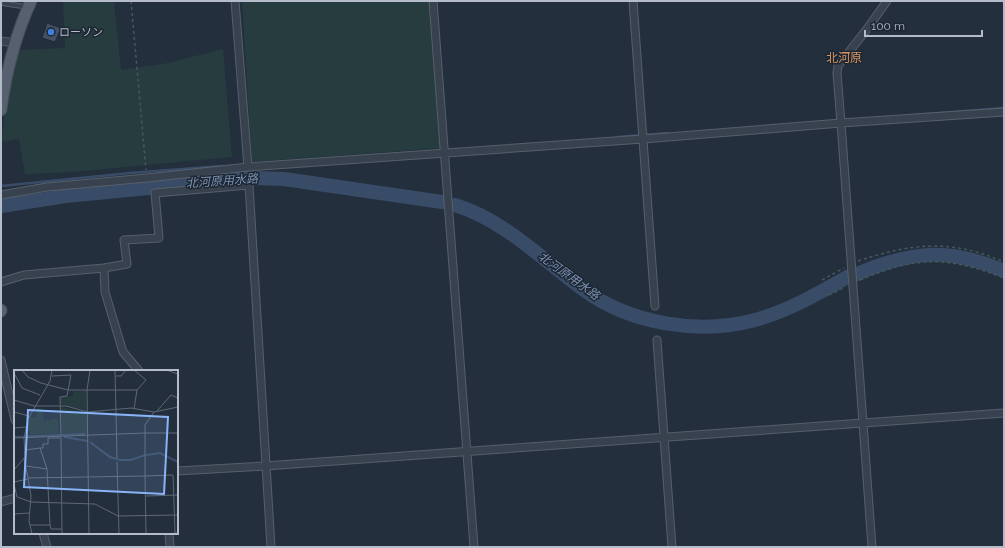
<svg xmlns="http://www.w3.org/2000/svg" width="1005" height="548" font-family="Raleway,'Noto Sans JP',sans-serif">
<style>
.green{fill:#263c3f}
.lines{fill:none;stroke-linecap:round;stroke-linejoin:round}
.stream{stroke:#394c67;stroke-width:2.5}
.river{stroke:#394c67;stroke-width:14}
.building{fill:#455162;stroke:#1f2835}
.service-casing{stroke:#565f6c;stroke-width:5.5}
.minor-casing{stroke:#565f6c;stroke-width:9}
.primary-casing{stroke:#414a57;stroke-width:13}
.path{stroke:#44595c;stroke-width:1.5;stroke-dasharray:3 3;stroke-linecap:butt}
.service{stroke:#38414e;stroke-width:3.5}
.minor{stroke:#38414e;stroke-width:7}
.primary{stroke:#56606e;stroke-width:11}
.shop-dot{fill:#3f7fe0;stroke:#1d2633;stroke-width:1.5}
.labels{text-anchor:middle;dominant-baseline:central;stroke-width:3;stroke-linejoin:round;paint-order:stroke}
.poi-label{font-size:11px;fill:#b4bcc9;stroke:#1d2633;text-anchor:start}
.neighbourhood-label{font-size:12px;fill:#d59563;stroke:#1d2633}
.water-label{font-size:12px;font-style:italic;fill:#7c92b1;stroke:#1d2633}
.inset-river{fill:none;stroke:#394c67;stroke-width:2}
.inset-road{fill:none;stroke:#5e6776;stroke-width:1}
.view{fill:#8ab4f8;fill-opacity:0.15;stroke:#8ab4f8;stroke-width:2}
.inset-edge{fill:none;stroke:#b4bcc9;stroke-width:2}
</style>
<rect width="100%" height="100%" fill="#242f3e"/>
<path class="green" d="M 63,1 L 114,1 L 121,70 L 168,63 L 223,49 L 232,157 L 72,172 L 25,174 L 19,139 L 1,142 L 8,88 L 16,50 L 65,48 Z
M 242,1 L 428,1 L 431,6 L 442,148 L 252,162 Z"/>
<g class="lines">
<path class="stream" d="M 913,115 L 1004,108
M 618,137 L 668,133
M 1,186 L 130,173 L 222,166"/>
<path class="river" d="M 455,205 C 506,221 541,259 584,290 C 631,324 699,335 755,320 C 788,311 819,293 849,276
M 1,206 L 66,196 L 251,178 L 284,179 L 442,202
M 857,274 C 911,251 949,247 1004,271"/>
</g>
<path class="building" d="M 47,23 L 61,28 L 55,42 L 42,38 Z"/>
<g class="lines">
<g class="service-casing">
<path id="service" d="M 1,3 L 27,7"/>
</g>
<g class="minor-casing">
<path id="minor" d="M 235,1 L 248,167
M 433,1 L 474,547
M 633,1 L 655,306
M 887,1 L 867,29 L 838,66 L 837,73 L 841,123 L 1004,112
M 1,41 L 15,43
M 1,195 L 47,187 L 147,178 L 248,167 L 643,139 L 841,123 L 863,423 L 265,466 L 177,471
M 104,268 L 127,264 L 124,240 L 159,238 L 155,193 L 249,185 L 271,547
M 1,282 L 24,275 L 104,268 L 105,292 L 123,352 L 139,371
M 657,340 L 672,547
M 1,360 L 15,420
M 1,502 L 15,498
M 43,533 L 47,547
M 169,533 L 170,547
M 872,547 L 863,423 L 1004,413"/>
</g>
<g class="primary-casing">
<path id="primary" d="M 1,110 C 6,72 15,36 31,1
M 1,310 L 1,311"/>
</g>
<path class="path" d="M 131,1 L 146,170
M 858,261 C 912,243 951,239 1004,262
M 822,280 L 844,268
M 860,280 C 916,256 947,256 1004,278
M 829,295 L 845,287"/>
<use href="#service" class="service"/>
<use href="#minor" class="minor"/>
<use href="#primary" class="primary"/>
</g>
<circle class="shop-dot" cx="51" cy="32" r="4"/>
<g class="labels">
<g class="poi-label">
<text x="59" y="32">ローソン</text>
</g>
<g class="neighbourhood-label">
<text x="844" y="58">北河原</text>
</g>
<g class="water-label">
<text transform="translate(222 181) rotate(-4)">北河原用水路</text>
<text transform="translate(569 276) rotate(36)">北河原用水路</text>
</g>
</g>
<g transform="translate(14 370)">
<rect width="164" height="164" fill="#242f3e"/>
<path d="M 59,21 L 72,21 L 72,40 L 46,34 L 46,27 L 59,26 ZM 47,37 L 74,43 L 74,64 L 48,64 ZM 24,38 L 29,39 L 30,51 L 44,48 L 45,64 L 16,65 L 15,60 L 13,60 L 15,47 L 22,47 Z" fill="#263c3f"/>
<path class="inset-river" d="M 0,67 L 71,64M 50,67 L 74,71M 76,72 L 96,87 L 106,90 L 117,90 L 131,85M 132,85 L 146,83 L 164,92"/>
<path class="inset-road" d="M 8,0 L 14,7 L 27,13 L 54,20 L 123,20M 101,0 L 103,88M 152,0 L 164,4M 0,3 L 8,18 L 26,25M 38,6 L 57,5 L 53,26 L 46,27 L 47,65M 102,6 L 107,6 L 112,0M 0,30 L 20,36M 20,36 L 52,36 L 74,42 L 117,38 L 140,42 L 164,37M 120,39 L 123,20 L 132,10 L 120,0M 143,41 L 157,25 L 164,28M 0,42 L 15,46M 140,42 L 131,55 L 131,63 L 164,63M 0,58 L 12,57M 0,68 L 131,63 L 131,106 L 14,108 L 10,89M 26,78 L 29,78 L 29,74 L 34,74 L 34,68 L 47,68 L 48,164M 11,80 L 26,78 L 33,99 L 36,155 L 37,159 L 48,159M 103,92 L 105,164M 12,96 L 33,99M 0,100 L 11,87 L 10,68 L 14,49 L 36,11 L 38,0M 14,108 L 17,126 L 15,151 L 18,164M 0,112 L 14,109M 0,114 L 3,127 L 17,132 L 81,134 L 104,146 L 164,145M 132,126 L 164,125M 0,144 L 15,143M 16,155 L 36,155M 75,164 L 73,20 L 76,0M 132,164 L 131,106 L 159,105 L 161,163M 150,164 L 164,163"/>
<path class="view" d="M 14,40 L 154,47 L 150,124 L 10,117 Z"/>
<rect width="164" height="164" class="inset-edge"/>
</g>
<rect width="1005" height="548" fill="none" stroke="#b4bcc9" stroke-width="4"/>
<path d="M865 30v6h117v-6" fill="none" stroke="#b4bcc9" stroke-width="2"/>
<text x="871" y="30" font-size="12" fill="#b4bcc9" stroke="#1d2633" stroke-width="3" paint-order="stroke">100 m</text>
</svg>
